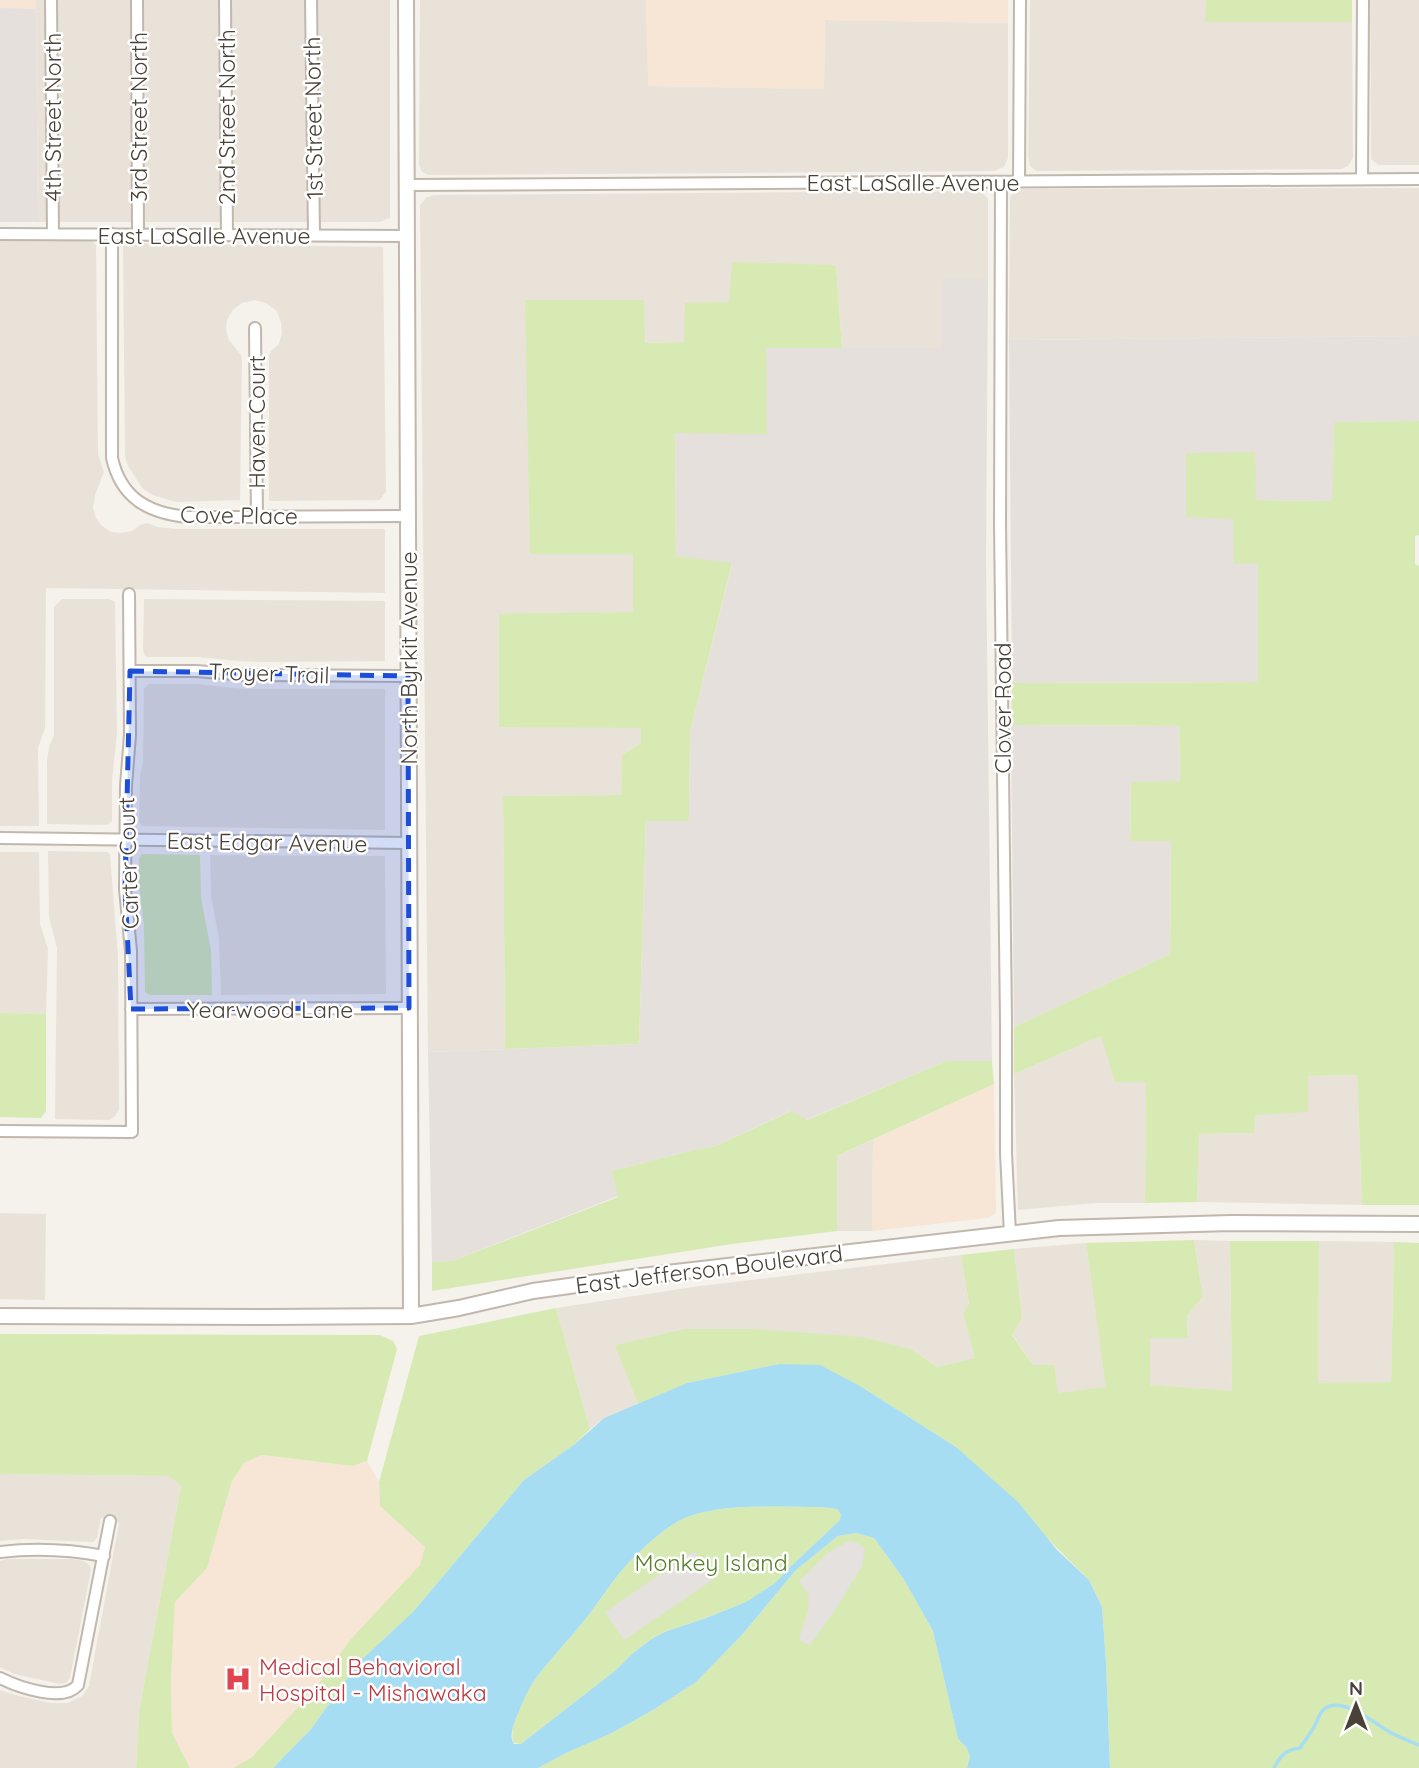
<svg xmlns="http://www.w3.org/2000/svg" width="1419" height="1768" font-family="Quicksand,sans-serif">
<style>
.residential{fill:#e9e2d9}
.commercial{fill:#f7e5d6}
.industrial{fill:#e5e0dc}
.green{fill:#d8eab4}
.parking{fill:#e4e1df}
.water{fill:#a7ddf2;fill-rule:evenodd}
.lines{fill:none;stroke-linecap:round;stroke-linejoin:round}
.stream{stroke:#a7ddf2;stroke-width:3.5}
.minor-casing{stroke:#c1b7ad;stroke-width:14}
.tertiary-casing{stroke:#c1b7ad;stroke-width:18}
.minor{stroke:#fff;stroke-width:10}
.tertiary{stroke:#fff;stroke-width:14}
.marked{fill:#1d4ed8;fill-opacity:0.2;stroke:#1d4ed8;stroke-width:5;stroke-dasharray:14 9;stroke-linejoin:round}
.labels{text-anchor:middle;dominant-baseline:central;stroke-width:5;stroke-linejoin:round;paint-order:stroke}
.street-label{font-size:23px;fill:#4a4138;stroke:#fff}
.park-label{font-size:23px;fill:#547e29;stroke:#fff}
.health-label{font-size:23px;fill:#be3a42;stroke:#fff;text-anchor:start}
</style>
<rect width="100%" height="100%" fill="#f5f1eb"/>
<path class="residential" d="M 36,0 L 390,0 L 390,218 L 379,222 L 38,222 Z
M 420,0 L 646,0 L 649,86 L 824,89 L 825,20 L 1008,23 L 1008,158 L 1004,167 L 994,171 L 429,175 L 422,172 L 419,165 Z
M 1030,0 L 1206,0 L 1206,22 L 1352,22 L 1353,158 L 1348,166 L 1342,169 L 1036,171 L 1030,166 L 1028,156 Z
M 1370,0 L 1419,0 L 1419,165 L 1378,165 L 1371,159 Z
M 1419,188 L 1419,336 L 1009,340 L 1010,197 L 1016,189 Z
M 981,191 L 988,199 L 988,279 L 942,279 L 943,348 L 842,348 L 836,265 L 730,303 L 685,342 L 644,343 L 644,300 L 530,554 L 633,554 L 633,613 L 499,615 L 499,726 L 641,727 L 641,743 L 622,755 L 621,795 L 503,796 L 505,1049 L 428,1052 L 420,205 L 426,198 L 434,195 Z
M 0,241 L 91,241 L 96,245 L 98,454 L 104,472 L 95,495 L 93,508 L 96,518 L 102,526 L 111,532 L 121,533 L 132,531 L 140,525 L 147,523 L 158,527 L 176,529 L 385,529 L 385,593 L 46,588 L 45,728 L 38,748 L 39,826 L 0,826 Z
M 123,243 L 383,247 L 386,491 L 380,500 L 269,501 L 269,356 L 271,351 L 279,344 L 282,333 L 281,323 L 277,311 L 266,303 L 255,300 L 242,303 L 233,310 L 227,320 L 226,330 L 229,340 L 241,355 L 242,360 L 240,500 L 176,502 L 153,495 L 143,489 L 128,466 L 125,456 Z
M 62,599 L 109,599 L 115,602 L 117,734 L 112,780 L 112,821 L 107,825 L 47,824 L 47,761 L 49,747 L 54,735 L 54,607 Z
M 144,599 L 385,601 L 385,661 L 263,662 L 238,661 L 198,657 L 148,657 L 145,656 L 143,651 Z
M 149,684 L 196,684 L 245,689 L 385,689 L 385,830 L 142,826 L 139,822 L 140,776 L 143,761 L 144,688 Z
M 48,851 L 108,852 L 110,855 L 118,957 L 119,1109 L 115,1116 L 109,1120 L 55,1119 L 57,948 L 49,917 Z
M 0,852 L 39,852 L 40,924 L 48,949 L 46,1014 L 0,1013 Z
M 210,855 L 385,856 L 386,994 L 221,995 L 219,939 L 211,896 Z
M 1101,1036 L 1146,1082 L 1145,1203 L 1096,1203 L 1018,1210 L 1014,1074 Z
M 1357,1075 L 1362,1205 L 1197,1202 L 1198,1134 L 1254,1133 L 1256,1115 L 1307,1076 Z
M 873,1140 L 872,1231 L 837,1231 L 837,1156 Z
M 0,1213 L 46,1214 L 45,1300 L 0,1299 Z
M 1194,1240 L 1230,1241 L 1232,1392 L 1150,1385 L 1150,1338 L 1188,1338 L 1187,1316 L 1203,1297 Z
M 1319,1241 L 1394,1242 L 1391,1382 L 1318,1384 Z
M 1086,1243 L 1107,1387 L 1058,1394 L 1033,1365 L 1012,1334 L 1022,1318 L 1014,1249 Z
M 961,1255 L 969,1305 L 963,1314 L 976,1358 L 937,1367 L 911,1349 L 757,1329 L 722,1330 L 616,1345 L 638,1404 L 604,1418 L 590,1429 L 556,1308 L 700,1286 Z
M 0,1474 L 170,1476 L 181,1486 L 139,1711 L 136,1768 L 0,1768 L 0,1690 L 19,1696 L 51,1703 L 68,1703 L 82,1696 L 89,1686 L 119,1523 L 101,1518 L 97,1538 L 93,1542 L 23,1539 L 0,1541 Z
M 8,1559 L 72,1559 L 84,1561 L 90,1566 L 91,1570 L 70,1678 L 66,1683 L 60,1684 L 14,1674 L 0,1667 L 0,1561 Z"/>
<path class="commercial" d="M 0,0 L 36,0 L 36,9 L 0,8 Z
M 646,0 L 1008,0 L 1008,23 L 825,20 L 824,89 L 648,86 Z
M 994,1084 L 996,1213 L 987,1218 L 872,1231 L 873,1140 Z
M 262,1455 L 353,1466 L 367,1461 L 379,1482 L 380,1506 L 425,1547 L 420,1566 L 350,1640 L 315,1689 L 252,1757 L 233,1768 L 190,1768 L 172,1733 L 171,1680 L 175,1602 L 207,1568 L 232,1481 L 244,1463 Z"/>
<path class="industrial" d="M 0,8 L 36,9 L 38,222 L 0,222 Z
M 942,278 L 988,279 L 986,561 L 992,1061 L 946,1061 L 806,1120 L 790,1111 L 716,1146 L 694,1150 L 611,1171 L 618,1196 L 452,1261 L 432,1262 L 428,1052 L 639,1044 L 646,821 L 689,820 L 690,733 L 732,564 L 676,556 L 675,432 L 765,348 L 942,348 Z
M 1419,336 L 1419,421 L 1334,422 L 1333,501 L 1256,500 L 1234,518 L 1258,563 L 1258,682 L 1012,683 L 1009,340 Z
M 1011,725 L 1179,726 L 1180,781 L 1131,783 L 1130,840 L 1171,840 L 1170,954 L 1014,1027 Z"/>
<path class="green" d="M 1206,0 L 1352,0 L 1352,22 L 1205,22 Z
M 732,262 L 836,265 L 842,348 L 766,348 L 767,434 L 675,433 L 676,556 L 732,563 L 690,733 L 689,821 L 646,821 L 639,1044 L 505,1049 L 503,796 L 621,795 L 622,755 L 641,743 L 641,728 L 499,727 L 499,614 L 633,612 L 633,554 L 530,554 L 525,300 L 644,300 L 645,343 L 684,342 L 685,303 L 729,302 Z
M 1419,421 L 1419,535 L 1415,536 L 1415,564 L 1419,566 L 1419,1205 L 1362,1205 L 1357,1075 L 1308,1076 L 1308,1112 L 1256,1115 L 1254,1133 L 1199,1134 L 1197,1202 L 1145,1203 L 1146,1082 L 1115,1082 L 1101,1036 L 1014,1074 L 1014,1027 L 1170,954 L 1171,841 L 1130,841 L 1131,782 L 1180,781 L 1179,726 L 1011,725 L 1012,683 L 1258,682 L 1258,563 L 1234,564 L 1233,519 L 1186,517 L 1186,453 L 1255,452 L 1256,500 L 1332,501 L 1334,422 Z
M 142,854 L 200,855 L 201,898 L 211,950 L 212,995 L 150,995 L 145,992 L 144,925 L 139,885 L 139,858 Z
M 0,1013 L 46,1014 L 46,1111 L 41,1118 L 0,1117 Z
M 946,1061 L 992,1061 L 994,1084 L 837,1156 L 837,1231 L 732,1244 L 432,1291 L 432,1262 L 452,1261 L 618,1197 L 611,1171 L 694,1150 L 716,1146 L 791,1111 L 807,1120 Z
M 1194,1240 L 1203,1297 L 1187,1316 L 1188,1338 L 1150,1338 L 1150,1385 L 1232,1391 L 1230,1241 L 1319,1241 L 1318,1383 L 1391,1382 L 1394,1242 L 1419,1243 L 1419,1768 L 1110,1768 L 1106,1662 L 1102,1607 L 1089,1580 L 956,1447 L 860,1386 L 779,1364 L 687,1383 L 638,1404 L 615,1345 L 685,1329 L 757,1329 L 862,1337 L 911,1349 L 937,1367 L 975,1358 L 963,1314 L 969,1304 L 961,1255 L 1014,1249 L 1022,1318 L 1012,1335 L 1033,1365 L 1054,1365 L 1058,1393 L 1106,1387 L 1086,1243 Z
M 556,1308 L 590,1429 L 575,1444 L 524,1480 L 413,1612 L 359,1662 L 311,1729 L 273,1768 L 233,1768 L 252,1757 L 315,1689 L 350,1640 L 420,1565 L 425,1547 L 380,1506 L 379,1482 L 419,1336 Z
M 0,1334 L 380,1335 L 393,1341 L 397,1349 L 367,1461 L 353,1466 L 262,1455 L 244,1463 L 232,1481 L 207,1568 L 175,1602 L 171,1680 L 172,1733 L 190,1768 L 136,1768 L 139,1711 L 181,1486 L 169,1476 L 0,1474 Z
M 820,1507 L 837,1509 L 842,1514 L 840,1520 L 790,1567 L 775,1583 L 746,1602 L 706,1618 L 667,1631 L 653,1638 L 633,1653 L 616,1670 L 521,1744 L 514,1743 C 507,1731 524,1696 532,1684 C 546,1663 567,1642 583,1622 C 601,1600 615,1575 636,1555 C 651,1541 668,1525 687,1517 C 724,1503 780,1507 820,1507 Z
M 856,1533 L 874,1538 L 903,1578 L 933,1631 L 958,1739 L 966,1747 L 970,1756 L 967,1768 L 538,1768 L 568,1752 L 610,1734 L 653,1710 L 696,1682 L 741,1636 L 796,1570 L 838,1536 Z"/>
<path class="parking" d="M 849,1541 L 858,1543 L 865,1549 L 862,1566 L 837,1607 L 810,1645 L 799,1640 L 808,1610 L 809,1595 L 799,1581 L 828,1553 Z
M 694,1551 L 714,1579 L 624,1640 L 605,1612 Z"/>
<path class="water" d="M 779,1364 L 820,1365 L 860,1386 L 956,1447 L 1018,1502 L 1057,1550 L 1089,1580 L 1102,1607 L 1106,1662 L 1110,1768 L 967,1768 L 970,1756 L 966,1747 L 958,1739 L 933,1631 L 903,1578 L 874,1538 L 856,1533 L 838,1536 L 796,1570 L 741,1636 L 696,1682 L 653,1710 L 610,1734 L 568,1752 L 538,1768 L 273,1768 L 311,1729 L 359,1662 L 413,1612 L 524,1480 L 575,1444 L 604,1418 L 687,1383 ZM 820,1507 L 837,1509 L 841,1514 L 840,1520 L 790,1567 L 775,1583 L 746,1602 L 706,1618 L 667,1631 L 653,1638 L 633,1653 L 616,1670 L 521,1744 L 514,1744 C 509,1736 513,1727 516,1718 C 521,1707 525,1695 532,1684 C 546,1663 567,1642 583,1622 C 601,1600 615,1575 636,1555 C 651,1541 668,1525 687,1517 C 724,1503 780,1507 820,1507 Z"/>
<g class="lines">
<path class="stream" d="M 1274,1768 C 1281,1755 1285,1750 1300,1748 C 1305,1740 1311,1733 1315,1725 C 1318,1720 1319,1714 1323,1710 C 1340,1694 1374,1723 1388,1731 C 1398,1737 1409,1741 1419,1745"/>
<g class="minor-casing">
<path id="minor" d="M 51,0 L 53,234
M 137,0 L 138,234
M 225,0 L 227,235
M 311,0 L 314,235
M 1362,179 L 1363,0
M 1001,182 L 1000,524 L 1006,1022 L 1006,1153 L 1010,1234
M 1019,182 L 1020,0
M 407,185 L 1419,179
M 0,234 L 408,236
M 112,234 L 112,458 C 121,498 148,513 187,517 L 409,516
M 255,328 L 257,517
M 130,671 L 196,671 L 247,675 L 408,676
M 0,838 L 408,843
M 131,1009 L 409,1008
M 0,1131 L 132,1132 L 131,951 L 125,889 L 126,786 L 130,735 L 129,594
M 0,1552 C 33,1548 72,1550 104,1556
M 0,1678 C 18,1687 63,1703 78,1685 L 110,1521"/>
</g>
<g class="tertiary-casing">
<path id="tertiary" d="M 406,0 L 411,1316
M 0,1316 L 269,1317 L 411,1316 L 459,1308 L 533,1291 L 641,1276 L 1059,1228 L 1231,1223 L 1419,1224"/>
</g>
<use href="#minor" class="minor"/>
<use href="#tertiary" class="tertiary"/>
</g>
<path class="marked" d="M 130,671 L 408,676 L 409,1008 L 131,1009 L 125,889 Z"/>
<defs>
<g id="hospital-bare" transform="scale(2.1)"><path d="M-5-5h3v3.5h4V-5h3V5h-3V1.5h-4V5h-3Z" fill="#e0444e" stroke="#fff" stroke-width="2.5" paint-order="stroke"/></g>
</defs>
<g fill-rule="evenodd">
<use href="#hospital-bare" x="238" y="1679"/>
</g>
<g class="labels">
<g class="street-label">
<text transform="translate(52 117) rotate(-90)">4th Street North</text>
<text transform="translate(138 117) rotate(-90)">3rd Street North</text>
<text transform="translate(226 117) rotate(-90)">2nd Street North</text>
<text transform="translate(313 118) rotate(-91)">1st Street North</text>
<text x="913" y="182">East LaSalle Avenue</text>
<text x="204" y="235">East LaSalle Avenue</text>
<text transform="translate(256 422) rotate(-90)">Haven Court</text>
<text transform="translate(239 515) rotate(1)">Cove Place</text>
<text transform="translate(408 658) rotate(-90)">North Byrkit Avenue</text>
<text transform="translate(269 673) rotate(2)">Troyer Trail</text>
<text transform="translate(1002 708) rotate(-90)">Clover Road</text>
<text transform="translate(267 842) rotate(1)">East Edgar Avenue</text>
<text transform="translate(128 863) rotate(-92)">Carter Court</text>
<text x="270" y="1009">Yearwood Lane</text>
<text transform="translate(709 1269) rotate(-7)">East Jefferson Boulevard</text>
</g>
<g class="park-label">
<text x="711" y="1562">Monkey Island</text>
</g>
<g class="health-label">
<text x="259" y="1666">Medical Behavioral<tspan x="259" dy="26">Hospital - Mishawaka</tspan></text>
</g>
</g>
<g transform="translate(1356 1705)" stroke="#ffffff" stroke-width="5" paint-order="stroke">
<path d="M0-5L12 26L0 18L-12 26Z" fill="#4a4138"/>
<text y="-10" font-size="19" font-weight="bold" text-anchor="middle" fill="#4a4138">N</text>
</g>
</svg>
